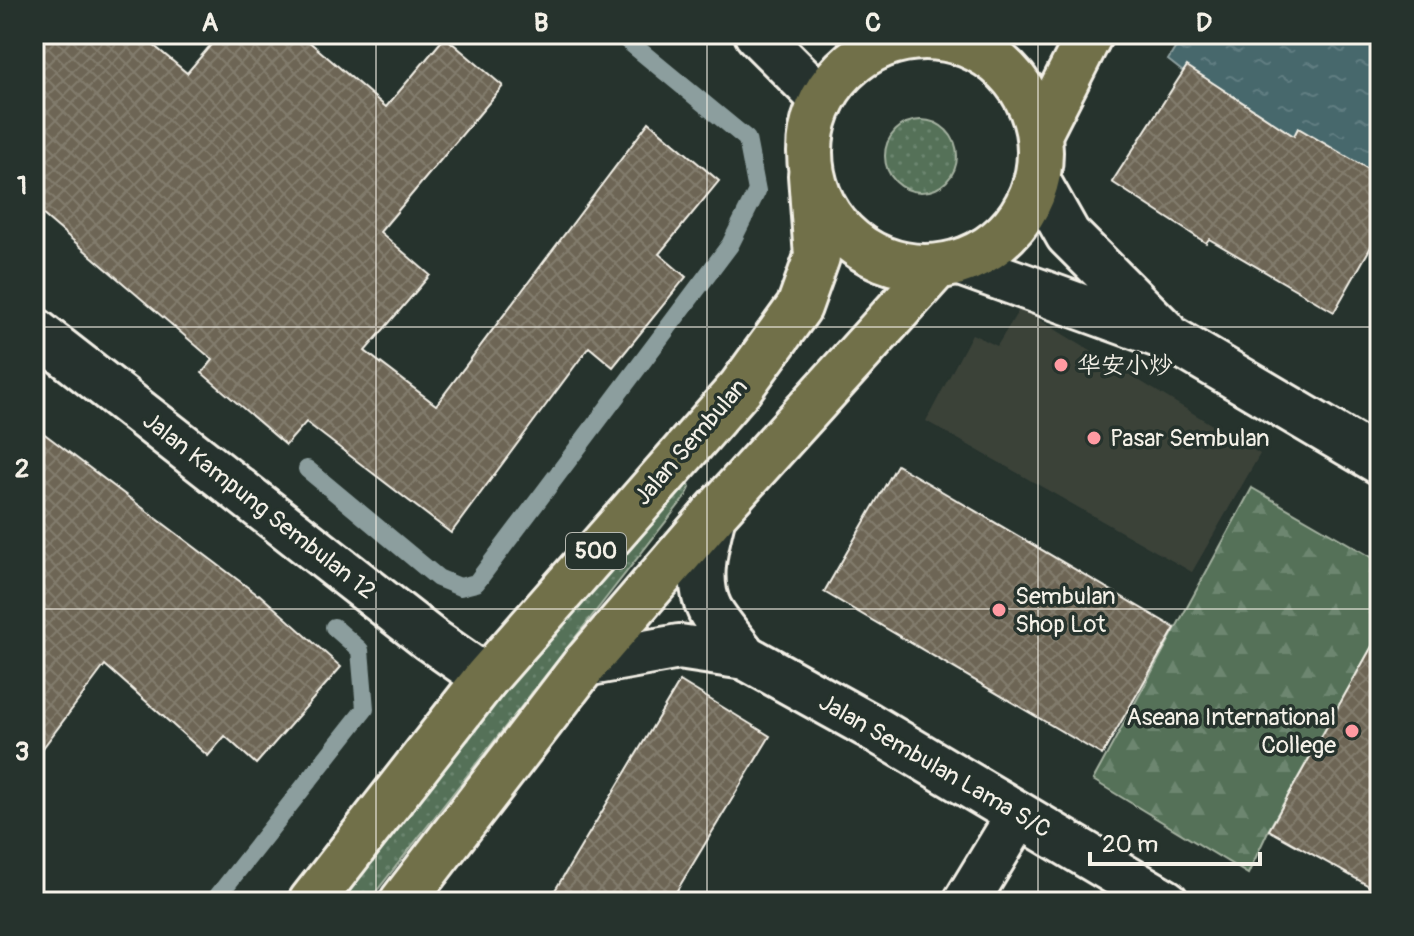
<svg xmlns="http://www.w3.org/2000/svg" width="1414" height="936" font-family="Pangolin,'LXGW WenKai TC',sans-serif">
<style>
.built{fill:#3b4239}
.grass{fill:url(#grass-dots);stroke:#a4b1a0;stroke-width:2}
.forest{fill:url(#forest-firs);stroke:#a4b1a0;stroke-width:2}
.water{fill:url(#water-ripples);stroke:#8c9e9e;stroke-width:2}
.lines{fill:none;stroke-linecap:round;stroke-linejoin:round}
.stream{stroke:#8c9e9e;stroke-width:18}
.building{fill:url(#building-cross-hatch);stroke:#f4f1e8;stroke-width:2}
.street-casing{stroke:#f4f1e8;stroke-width:50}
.primary-casing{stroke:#f4f1e8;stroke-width:50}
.street{stroke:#26332d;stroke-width:44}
.primary{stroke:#71704a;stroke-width:44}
.grid{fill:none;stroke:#f4f1e8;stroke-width:2;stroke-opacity:0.55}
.poi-dot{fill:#ff9aa2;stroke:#26332d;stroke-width:3}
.labels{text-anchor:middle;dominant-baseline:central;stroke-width:7;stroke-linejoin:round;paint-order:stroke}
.shield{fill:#26332d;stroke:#b6b8b0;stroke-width:2}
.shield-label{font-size:22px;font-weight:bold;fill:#f4f1e8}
.poi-label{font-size:24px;fill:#f4f1e8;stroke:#26332d;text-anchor:start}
.street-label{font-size:24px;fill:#f4f1e8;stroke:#26332d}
.neatline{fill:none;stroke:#f4f1e8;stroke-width:3}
.grid-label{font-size:26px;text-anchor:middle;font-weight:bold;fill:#f4f1e8}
</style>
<defs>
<pattern id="grass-dots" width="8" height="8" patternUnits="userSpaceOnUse" patternTransform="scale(2)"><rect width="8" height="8" fill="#547158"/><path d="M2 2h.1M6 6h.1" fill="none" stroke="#6d8670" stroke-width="1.8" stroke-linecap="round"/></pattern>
<pattern id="forest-firs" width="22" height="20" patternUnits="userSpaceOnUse" patternTransform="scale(2)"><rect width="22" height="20" fill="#547158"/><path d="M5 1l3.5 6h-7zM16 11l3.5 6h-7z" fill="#6d8670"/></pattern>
<pattern id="water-ripples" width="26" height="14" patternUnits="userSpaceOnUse" patternTransform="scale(2)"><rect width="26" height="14" fill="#46676c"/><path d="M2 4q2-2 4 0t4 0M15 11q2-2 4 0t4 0" fill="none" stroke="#617d81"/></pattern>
<pattern id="building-cross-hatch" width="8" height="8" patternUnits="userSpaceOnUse" patternTransform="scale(2)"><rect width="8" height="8" fill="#6d6555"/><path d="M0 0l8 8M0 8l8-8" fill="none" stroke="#827c6d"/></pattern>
</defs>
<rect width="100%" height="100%" fill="#26332d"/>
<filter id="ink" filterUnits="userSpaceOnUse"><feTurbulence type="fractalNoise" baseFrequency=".0125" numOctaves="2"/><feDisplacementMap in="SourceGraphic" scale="16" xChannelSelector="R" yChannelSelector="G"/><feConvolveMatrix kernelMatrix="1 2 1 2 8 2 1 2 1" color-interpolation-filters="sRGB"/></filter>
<g filter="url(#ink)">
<path class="built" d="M 1020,308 L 1260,454 L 1192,572 L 926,421 L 972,334 L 997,346 Z"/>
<path class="grass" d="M885 156a36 36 0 1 1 72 0a36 36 0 1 1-72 0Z
M 662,475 L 687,477 L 690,488 L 686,496 L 368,902 L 325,902 Z"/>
<path class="forest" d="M 1252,488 L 1380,562 L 1380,632 L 1269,829 L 1248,874 L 1093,780 Z"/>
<path class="water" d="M 1184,34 L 1380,34 L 1380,227 L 1168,60 Z"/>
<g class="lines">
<path class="stream" d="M 307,469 L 438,578 L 460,587 L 476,583 L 730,245 L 757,191 L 747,139 L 622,36
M 213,902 L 365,709 L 360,650 L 334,627"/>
</g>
<path class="building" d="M 34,34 L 140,34 L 187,73 L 220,34 L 300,34 L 386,107 L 445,37 L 503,86 L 380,232 L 430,275 L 365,351 L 436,405 L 649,122 L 719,181 L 659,254 L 686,277 L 613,367 L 589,347 L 451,533 L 306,422 L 286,445 L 202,373 L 213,360 L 34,207 Z
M 1187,66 L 1294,136 L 1298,128 L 1380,176 L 1380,231 L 1334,312 L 1209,239 L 1206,243 L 1112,182 Z
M 34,426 L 258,595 L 259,594 L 341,667 L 256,764 L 225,736 L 208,756 L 105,665 L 34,760 Z
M 897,465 L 1175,628 L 1102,755 L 824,592 Z
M 1380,632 L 1380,892 L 1269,830 Z
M 680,681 L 770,736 L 670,902 L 548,902 Z"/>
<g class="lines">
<g class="street-casing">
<path id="street" d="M 757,34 L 820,97
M 891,34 L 897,38
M 1037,180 L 1068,235 L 1163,330
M 960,263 L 1173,340 L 1380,462
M 34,330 L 430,639 L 486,678
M 713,515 C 706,544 695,581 710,610 C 719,626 734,642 745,657
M 585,664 L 679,647 L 745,657 L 868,725 L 1166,902
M 966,902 L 1019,815"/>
</g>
<g class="primary-casing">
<path id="primary" d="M810 152a115 115 0 1 1 230 0a115 115 0 1 1-230 0Z
M 1039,134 L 1090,34
M 311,902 L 486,678 L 741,387 L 799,307 L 817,257 L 811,175
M 402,902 L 585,664 L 713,515 L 936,268"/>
</g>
<use href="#street" class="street"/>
<use href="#primary" class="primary"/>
</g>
</g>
<path class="grid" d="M 376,34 L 376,902M 707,34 L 707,902M 1038,34 L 1038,902M 34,327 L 1380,327M 34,609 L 1380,609"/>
<g class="poi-dot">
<circle cx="1061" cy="365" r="8"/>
<circle cx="1094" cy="438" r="8"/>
<circle cx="999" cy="610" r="8"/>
<circle cx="1352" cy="731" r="8"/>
</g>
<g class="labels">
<rect class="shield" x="566" y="533" width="60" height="36" rx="6"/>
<g class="shield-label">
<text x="596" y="551">500</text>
</g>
<g class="poi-label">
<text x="1077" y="365">华安小炒</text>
<text x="1110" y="438">Pasar Sembulan</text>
<text x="1015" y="596">Sembulan<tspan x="1015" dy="28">Shop Lot</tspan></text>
<text x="1336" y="717" text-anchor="end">Aseana International<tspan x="1336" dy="28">College</tspan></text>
</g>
<g class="street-label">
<text transform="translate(691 442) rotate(-49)">Jalan Sembulan</text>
<text transform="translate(259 506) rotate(38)">Jalan Kampung Sembulan 12</text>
<text transform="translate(935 766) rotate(30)">Jalan Sembulan Lama S/C</text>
</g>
</g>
<rect width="1414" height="936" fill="none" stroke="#26332d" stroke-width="88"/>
<path d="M1090 852v12h170v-12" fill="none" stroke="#f4f1e8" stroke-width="4"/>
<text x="1102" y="852" font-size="24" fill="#f4f1e8" stroke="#26332d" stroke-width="6" paint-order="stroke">20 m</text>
<rect x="44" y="44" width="1326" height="848" class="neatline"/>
<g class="grid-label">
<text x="210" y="31">A</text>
<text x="541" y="31">B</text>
<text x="873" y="31">C</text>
<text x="1204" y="31">D</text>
<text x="22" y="194">1</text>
<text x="22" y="477">2</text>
<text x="22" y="760">3</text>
</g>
</svg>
